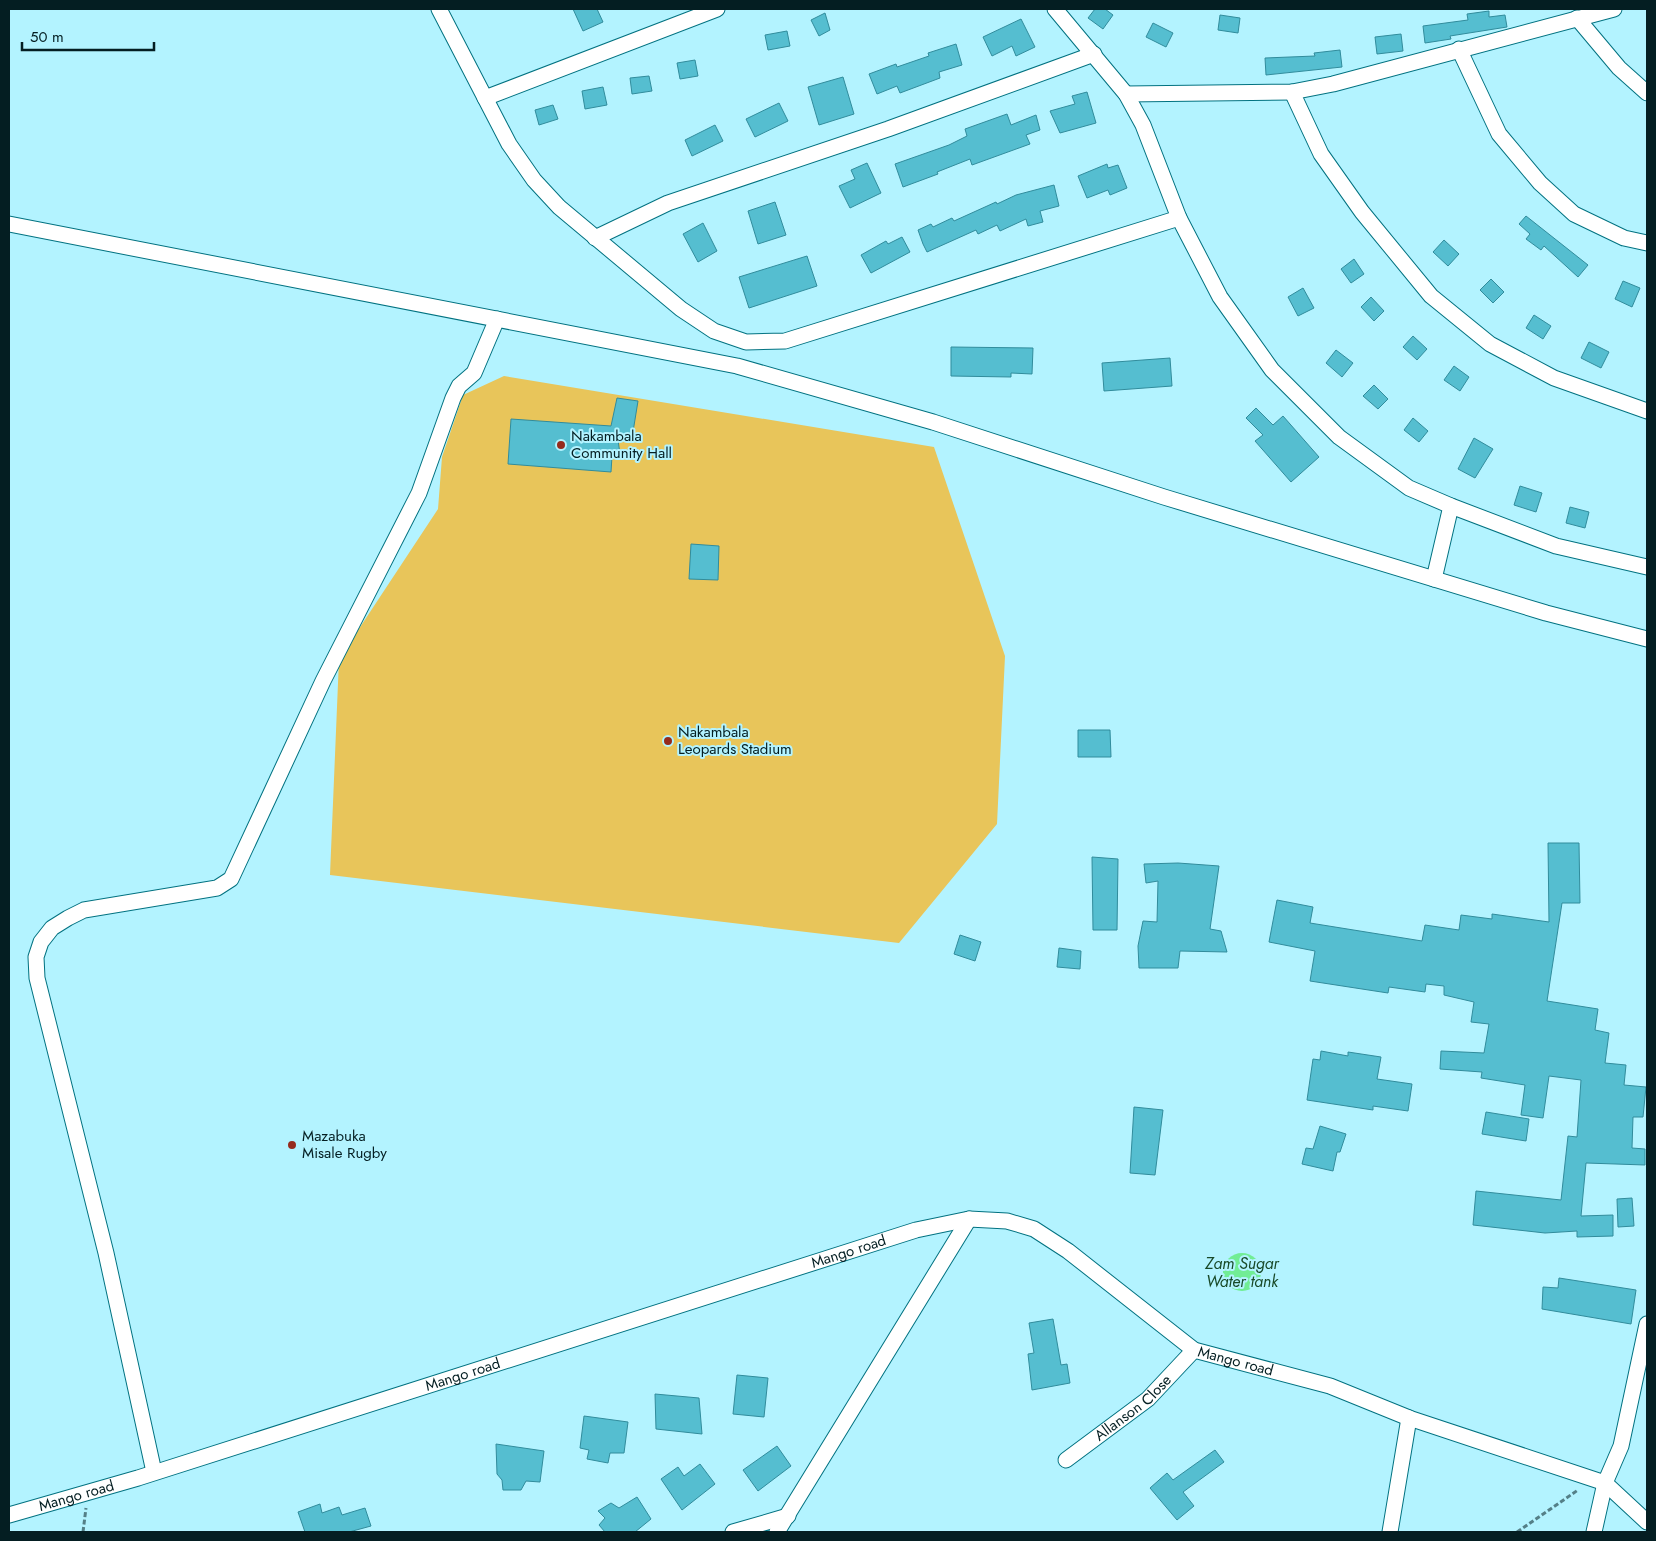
<svg xmlns="http://www.w3.org/2000/svg" width="1656" height="1541" font-family="Jost,sans-serif">
<style>
.pitch{fill:#e8c55a}
.water{fill:#71ed95}
.building{fill:#55bed0;stroke:#318c9c}
.lines{fill:none;stroke-linecap:round;stroke-linejoin:round}
.street-casing{stroke:#027281;stroke-width:17}
.path{stroke:#547f87;stroke-width:3;stroke-dasharray:5 2.5;stroke-linecap:butt}
.street{stroke:#fff;stroke-width:15}
.poi-dot{fill:#952b1d;stroke:#b3f3ff;stroke-width:2}
.labels{text-anchor:middle;dominant-baseline:central;stroke-width:4;stroke-linejoin:round;paint-order:stroke}
.poi-label{font-size:15px;fill:#041e22;stroke:#b3f3ff;text-anchor:start}
.street-label{font-size:15px;fill:#041e22;stroke:#b3f3ff}
.water-label{font-size:16px;font-style:italic;fill:#184928;stroke:#b3f3ff}
</style>
<rect width="100%" height="100%" fill="#b3f3ff"/>
<path class="pitch" d="M 504,376 L 934,447 L 1005,656 L 997,824 L 899,943 L 330,875 L 339,659 L 438,509 L 442,457 L 463,395 Z"/>
<path class="water" d="M1223 1272a19 19 0 1 1 38 0a19 19 0 1 1-38 0Z"/>
<path class="building" d="M 573,9 L 597,9 L 603,22 L 583,31 Z
M 1095,9 L 1105,9 L 1113,15 L 1103,29 L 1088,18 Z
M 1489,11 L 1489,17 L 1505,15 L 1507,27 L 1450,36 L 1451,39 L 1425,43 L 1423,26 L 1468,20 L 1467,14 Z
M 825,13 L 830,30 L 819,36 L 811,20 Z
M 1220,15 L 1240,18 L 1238,33 L 1218,30 Z
M 1021,19 L 1035,47 L 1016,56 L 1012,46 L 992,56 L 983,37 Z
M 1153,23 L 1173,33 L 1166,47 L 1146,37 Z
M 787,31 L 790,46 L 768,50 L 765,35 Z
M 1401,34 L 1403,51 L 1377,54 L 1375,37 Z
M 956,44 L 962,65 L 939,72 L 940,78 L 900,93 L 897,86 L 877,94 L 869,74 L 896,64 L 897,67 L 929,56 L 928,53 Z
M 1340,50 L 1342,67 L 1266,75 L 1265,58 L 1315,56 L 1314,53 Z
M 695,60 L 698,76 L 680,79 L 677,63 Z
M 649,76 L 652,91 L 632,94 L 630,78 Z
M 843,77 L 854,114 L 819,125 L 808,87 Z
M 603,87 L 607,105 L 585,109 L 582,91 Z
M 1087,92 L 1096,123 L 1060,133 L 1050,111 L 1075,104 L 1072,96 Z
M 779,103 L 788,121 L 755,137 L 746,119 Z
M 553,105 L 558,119 L 539,125 L 535,110 Z
M 1007,114 L 1011,125 L 1036,115 L 1040,130 L 1026,135 L 1030,144 L 972,165 L 970,159 L 937,172 L 938,174 L 903,187 L 895,164 L 949,145 L 967,136 L 965,129 Z
M 715,125 L 723,141 L 692,156 L 685,140 Z
M 867,163 L 881,193 L 850,208 L 839,186 L 855,179 L 851,170 Z
M 1107,164 L 1108,168 L 1118,165 L 1127,188 L 1110,195 L 1108,190 L 1087,198 L 1078,176 Z
M 1054,185 L 1059,206 L 1040,211 L 1043,222 L 1028,226 L 1026,219 L 1000,231 L 997,225 L 978,234 L 976,230 L 927,252 L 923,244 L 918,230 L 931,224 L 933,227 L 952,218 L 954,221 L 996,202 L 997,204 L 1016,195 Z
M 775,202 L 786,235 L 758,244 L 748,211 Z
M 1526,216 L 1588,265 L 1578,277 L 1544,246 L 1541,250 L 1526,239 L 1530,234 L 1519,224 Z
M 703,223 L 717,251 L 698,262 L 683,234 Z
M 902,237 L 910,252 L 871,273 L 861,255 L 886,241 L 888,244 Z
M 1444,240 L 1459,254 L 1448,266 L 1433,252 Z
M 807,256 L 817,286 L 749,308 L 739,277 Z
M 1354,259 L 1364,274 L 1351,283 L 1341,269 Z
M 1491,279 L 1504,292 L 1493,303 L 1480,290 Z
M 1623,281 L 1640,288 L 1632,307 L 1615,299 Z
M 1303,288 L 1314,308 L 1298,316 L 1288,297 Z
M 1371,297 L 1384,311 L 1374,321 L 1361,307 Z
M 1534,315 L 1551,326 L 1543,339 L 1526,328 Z
M 1413,336 L 1427,349 L 1417,360 L 1403,347 Z
M 1589,342 L 1609,352 L 1601,368 L 1581,358 Z
M 951,347 L 1033,348 L 1032,374 L 1011,373 L 1011,377 L 951,376 Z
M 1336,350 L 1353,363 L 1342,377 L 1326,363 Z
M 1170,358 L 1172,386 L 1104,391 L 1102,363 Z
M 1454,366 L 1469,377 L 1460,391 L 1444,380 Z
M 1374,385 L 1388,399 L 1378,409 L 1363,396 Z
M 617,398 L 638,401 L 632,438 L 618,440 L 620,454 L 612,456 L 611,472 L 508,464 L 511,419 L 611,426 Z
M 1256,408 L 1273,425 L 1283,416 L 1319,457 L 1291,482 L 1255,441 L 1263,435 L 1246,418 Z
M 1413,418 L 1428,431 L 1419,442 L 1404,430 Z
M 1474,438 L 1493,449 L 1475,478 L 1458,469 Z
M 1520,486 L 1542,493 L 1536,512 L 1514,505 Z
M 1570,507 L 1589,512 L 1585,528 L 1566,523 Z
M 691,544 L 719,546 L 718,580 L 689,579 Z
M 1078,730 L 1110,730 L 1111,757 L 1078,757 Z
M 1548,843 L 1579,843 L 1580,903 L 1562,903 L 1547,1001 L 1598,1009 L 1595,1030 L 1609,1033 L 1605,1063 L 1626,1065 L 1624,1085 L 1646,1087 L 1643,1117 L 1633,1117 L 1632,1148 L 1645,1149 L 1645,1165 L 1586,1163 L 1581,1216 L 1613,1215 L 1613,1236 L 1577,1237 L 1577,1231 L 1545,1233 L 1473,1225 L 1476,1191 L 1561,1200 L 1568,1136 L 1577,1137 L 1581,1080 L 1549,1076 L 1543,1118 L 1521,1115 L 1525,1085 L 1481,1078 L 1482,1072 L 1440,1069 L 1441,1051 L 1484,1053 L 1489,1024 L 1471,1022 L 1474,1002 L 1444,995 L 1444,986 L 1426,984 L 1425,992 L 1389,987 L 1388,993 L 1310,981 L 1315,951 L 1269,942 L 1277,900 L 1313,907 L 1310,923 L 1422,941 L 1425,925 L 1459,930 L 1461,915 L 1492,919 L 1492,914 L 1549,922 Z
M 1092,857 L 1118,859 L 1117,930 L 1093,930 Z
M 1178,863 L 1219,866 L 1210,929 L 1221,931 L 1227,952 L 1180,951 L 1178,968 L 1139,968 L 1138,946 L 1143,921 L 1157,922 L 1158,881 L 1146,883 L 1144,864 Z
M 960,935 L 981,942 L 975,961 L 954,954 Z
M 1059,948 L 1081,951 L 1080,969 L 1057,967 Z
M 1321,1051 L 1348,1056 L 1348,1052 L 1381,1057 L 1377,1079 L 1412,1084 L 1408,1111 L 1373,1106 L 1373,1110 L 1307,1100 L 1313,1059 L 1320,1060 Z
M 1134,1107 L 1163,1110 L 1155,1175 L 1130,1173 Z
M 1486,1112 L 1529,1119 L 1526,1141 L 1482,1134 Z
M 1320,1126 L 1346,1134 L 1340,1152 L 1337,1152 L 1333,1171 L 1302,1164 L 1306,1148 L 1313,1149 Z
M 1632,1198 L 1634,1226 L 1618,1227 L 1617,1199 Z
M 1559,1278 L 1636,1290 L 1631,1324 L 1542,1309 L 1543,1287 L 1558,1288 Z
M 1053,1319 L 1061,1365 L 1067,1364 L 1070,1383 L 1032,1390 L 1028,1354 L 1034,1353 L 1029,1323 Z
M 737,1375 L 768,1378 L 764,1417 L 733,1414 Z
M 655,1394 L 699,1398 L 702,1434 L 656,1429 Z
M 584,1416 L 628,1422 L 624,1453 L 610,1453 L 608,1463 L 587,1459 L 589,1450 L 580,1448 Z
M 496,1444 L 544,1451 L 540,1482 L 526,1481 L 521,1490 L 503,1490 L 502,1480 L 497,1474 Z
M 777,1446 L 791,1466 L 758,1491 L 743,1470 Z
M 1215,1450 L 1224,1462 L 1183,1492 L 1194,1506 L 1177,1520 L 1150,1488 L 1167,1473 L 1173,1480 Z
M 700,1464 L 715,1484 L 682,1510 L 661,1479 L 678,1467 L 684,1476 Z
M 637,1497 L 651,1519 L 635,1532 L 605,1532 L 599,1525 L 605,1518 L 598,1511 L 611,1503 L 619,1508 Z
M 320,1504 L 322,1513 L 339,1507 L 342,1515 L 365,1508 L 371,1526 L 349,1532 L 305,1532 L 298,1512 Z"/>
<g class="lines">
<g class="street-casing">
<g id="street">
<path d="M 439,9 L 509,144 L 534,180 L 559,207 L 681,309 L 714,331 L 746,342 L 785,341 L 1179,218"/>
<path d="M 1055,9 L 1126,94 L 1143,125 L 1179,218 L 1220,297 L 1272,370 L 1339,437 L 1409,488 L 1451,506 L 1556,546 L 1647,567"/>
<path d="M 1577,18 L 1619,68 L 1647,93"/>
<path d="M 1459,49 L 1499,134 L 1540,183 L 1574,214 L 1624,238 L 1647,243"/>
<path d="M 1292,92 L 1321,154 L 1362,212 L 1431,296 L 1490,344 L 1554,378 L 1647,411"/>
<path d="M 1126,94 L 1292,92 L 1333,84 L 1614,9"/>
<path d="M 485,98 L 717,9"/>
<path d="M 9,224 L 737,366 L 933,422 L 1164,497 L 1546,613 L 1647,639"/>
<path d="M 595,238 L 668,203 L 888,129 L 1094,54"/>
<path d="M 1434,579 L 1451,506"/>
<path id="s1" d="M 1066,1460 L 1148,1399 L 1194,1350"/>
<path d="M 154,1472 L 106,1253 L 37,978 L 36,957 L 41,942 L 52,928 L 68,918 L 84,910 L 217,888 L 231,879 L 323,681 L 419,493 L 453,398 L 459,386 L 474,373 L 497,319"/>
<path id="s2" d="M 9,1515 L 138,1478 L 916,1230 L 969,1219 L 1007,1221 L 1034,1229 L 1068,1251 L 1194,1350 L 1330,1386 L 1409,1418 L 1605,1483 L 1647,1522"/>
<path d="M 733,1532 L 788,1516"/>
<path d="M 777,1532 L 969,1219"/>
<path d="M 1390,1532 L 1409,1418"/>
<path d="M 1594,1532 L 1605,1483 L 1621,1446 L 1647,1324"/>
</g>
</g>
<path class="path" d="M 83,1532 L 86,1508
M 1517,1532 L 1578,1490"/>
<use href="#street" class="street"/>
</g>
<g class="poi-dot">
<circle cx="561" cy="445" r="5"/>
<circle cx="668" cy="741" r="5"/>
<circle cx="292" cy="1145" r="5"/>
</g>
<g class="labels">
<g class="poi-label">
<text x="571" y="436">Nakambala<tspan x="571" dy="17">Community Hall</tspan></text>
<text x="678" y="732">Nakambala<tspan x="678" dy="17">Leopards Stadium</tspan></text>
<text x="302" y="1136">Mazabuka<tspan x="302" dy="17">Misale Rugby</tspan></text>
</g>
<g class="street-label">
<text stroke="none"><textPath href="#s2" startOffset="880">Mango road</textPath></text>
<text stroke="none"><textPath href="#s2" startOffset="1315">Mango road</textPath></text>
<text stroke="none"><textPath href="#s2" startOffset="475">Mango road</textPath></text>
<text stroke="none"><textPath href="#s1" startOffset="85">Allanson Close</textPath></text>
<text stroke="none"><textPath href="#s2" startOffset="70">Mango road</textPath></text>
</g>
<g class="water-label">
<text x="1242" y="1263">Zam Sugar<tspan x="1242" dy="18">Water tank</tspan></text>
</g>
</g>
<rect width="1656" height="1541" fill="none" stroke="#041e22" stroke-width="20"/>
<path d="M22 42v8h132v-8" fill="none" stroke="#041e22" stroke-width="2.5"/>
<text x="30" y="42" font-size="15" fill="#041e22" stroke="#b3f3ff" stroke-width="4" paint-order="stroke">50 m</text>
</svg>
